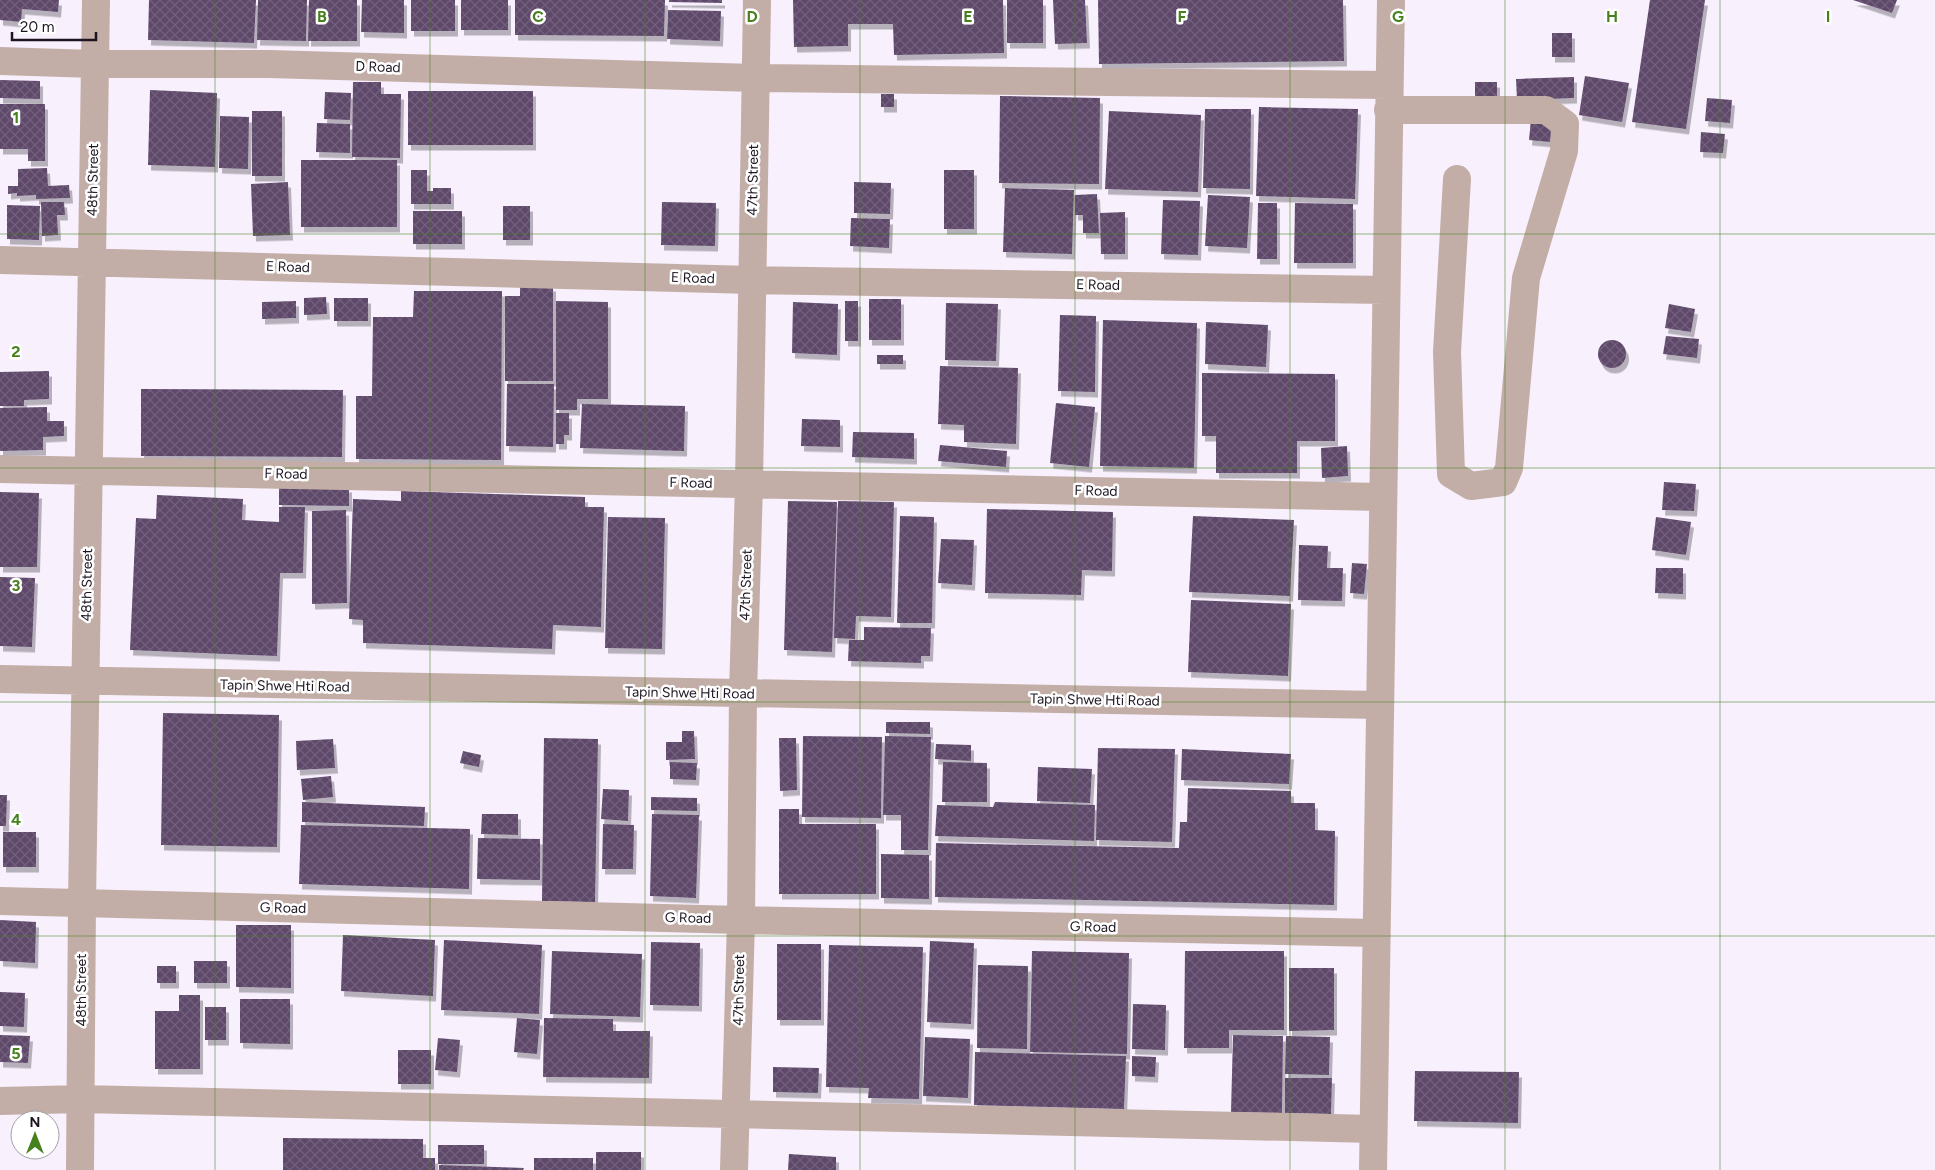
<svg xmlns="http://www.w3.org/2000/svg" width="1935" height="1170" font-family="Figtree,sans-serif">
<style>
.building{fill:url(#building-cross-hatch);filter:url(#shadow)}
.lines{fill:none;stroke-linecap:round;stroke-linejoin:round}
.minor{stroke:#c3aea7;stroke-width:28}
.grid{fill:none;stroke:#46811d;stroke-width:1;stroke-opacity:0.55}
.labels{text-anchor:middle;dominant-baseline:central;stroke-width:5;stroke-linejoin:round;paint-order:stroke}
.street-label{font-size:14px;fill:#1c1420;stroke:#fff}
.grid-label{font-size:16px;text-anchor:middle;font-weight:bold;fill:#46811d;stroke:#fff;stroke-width:5;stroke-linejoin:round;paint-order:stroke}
</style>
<defs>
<pattern id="building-cross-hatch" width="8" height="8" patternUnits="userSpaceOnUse" patternTransform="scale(1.25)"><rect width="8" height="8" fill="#5f496b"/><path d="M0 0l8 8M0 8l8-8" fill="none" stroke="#715f7b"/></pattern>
<filter id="shadow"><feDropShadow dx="3" dy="5.5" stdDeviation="0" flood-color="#0004"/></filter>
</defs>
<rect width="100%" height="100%" fill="#f8f0fd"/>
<path class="building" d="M 0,0 L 59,0 L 58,12 L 22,9 L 21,22 L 0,20 Z
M 149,0 L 256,0 L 254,43 L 148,40 Z
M 258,0 L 307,0 L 306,41 L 257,40 Z
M 309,0 L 357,0 L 357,41 L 308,41 Z
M 362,0 L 404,0 L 404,33 L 361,32 Z
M 411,0 L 455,0 L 455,31 L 411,31 Z
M 461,0 L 508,0 L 508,30 L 461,30 Z
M 515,0 L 665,0 L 664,36 L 515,35 Z
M 669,0 L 722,0 L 722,3 L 669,2 Z
M 793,0 L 1003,0 L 1004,53 L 894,55 L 893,24 L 848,24 L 848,46 L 794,47 Z
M 1007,0 L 1043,0 L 1043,43 L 1007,43 Z
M 1053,0 L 1085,0 L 1087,43 L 1055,44 Z
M 1098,0 L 1343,0 L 1344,61 L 1099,64 Z
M 1650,0 L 1705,0 L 1686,129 L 1632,122 Z
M 1853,0 L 1897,0 L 1892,13 Z
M 668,10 L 721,11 L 720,41 L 667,39 Z
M 1552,33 L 1572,33 L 1572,57 L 1552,57 Z
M 1585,76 L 1629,83 L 1622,122 L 1579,115 Z
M 1574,77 L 1574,98 L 1517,100 L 1516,79 Z
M 0,80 L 40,81 L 40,99 L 0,98 Z
M 353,82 L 381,82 L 381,94 L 401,94 L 400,158 L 352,157 Z
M 1475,82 L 1497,82 L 1497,98 L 1475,98 Z
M 150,90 L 217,93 L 215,167 L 148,165 Z
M 408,91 L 533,91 L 533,145 L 408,145 Z
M 325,92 L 351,93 L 350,120 L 324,119 Z
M 881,94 L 894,94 L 894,107 L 881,107 Z
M 1000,96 L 1100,98 L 1099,184 L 999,183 Z
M 1707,98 L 1732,100 L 1730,123 L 1705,121 Z
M 0,104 L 45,104 L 45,161 L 28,161 L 28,149 L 0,149 Z
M 1259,107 L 1358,109 L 1355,199 L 1256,196 Z
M 1205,109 L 1251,109 L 1250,189 L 1203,188 Z
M 252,111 L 282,111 L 282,176 L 252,176 Z
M 1109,111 L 1201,115 L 1198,192 L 1105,189 Z
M 220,116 L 249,117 L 248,169 L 219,168 Z
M 1531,119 L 1553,122 L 1550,142 L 1529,140 Z
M 317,123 L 350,124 L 350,153 L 316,152 Z
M 1701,132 L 1725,134 L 1723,153 L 1700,152 Z
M 301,160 L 397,160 L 397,227 L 301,227 Z
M 47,168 L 48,186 L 69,185 L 70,198 L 36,199 L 36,195 L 17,196 L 17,193 L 8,194 L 8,186 L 18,186 L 18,169 Z
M 411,170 L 427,170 L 427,191 L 433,191 L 433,188 L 451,188 L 451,204 L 411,204 Z
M 944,170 L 974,170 L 974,229 L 944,229 Z
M 288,182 L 290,235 L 253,236 L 251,184 Z
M 854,182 L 891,183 L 890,214 L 854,213 Z
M 1005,188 L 1074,190 L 1072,254 L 1003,252 Z
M 1097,194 L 1099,233 L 1083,233 L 1083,215 L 1075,215 L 1075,195 Z
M 1208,195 L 1250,197 L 1247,248 L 1205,246 Z
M 1163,200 L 1200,201 L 1198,255 L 1161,254 Z
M 41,202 L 64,202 L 65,215 L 57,215 L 58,235 L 42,236 Z
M 662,202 L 716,203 L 715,246 L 661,245 Z
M 1258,203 L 1277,203 L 1277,259 L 1257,259 Z
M 1295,203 L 1353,204 L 1353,263 L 1294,263 Z
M 7,205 L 40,206 L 39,240 L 7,239 Z
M 503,206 L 530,206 L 530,240 L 503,240 Z
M 413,211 L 462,211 L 462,244 L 413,244 Z
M 1125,212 L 1125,254 L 1101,254 L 1100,213 Z
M 851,218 L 890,219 L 889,248 L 850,246 Z
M 520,286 L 553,286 L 553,381 L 505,381 L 505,296 L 520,296 Z
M 414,291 L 502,291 L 501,460 L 356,459 L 356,396 L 372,396 L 373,317 L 413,317 Z
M 326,297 L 327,314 L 304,315 L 304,298 Z
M 334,298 L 368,298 L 368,321 L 334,321 Z
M 869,299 L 901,299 L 901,340 L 869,340 Z
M 296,301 L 296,318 L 262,319 L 262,302 Z
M 556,301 L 608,302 L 608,399 L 577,399 L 577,410 L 556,410 Z
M 845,301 L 858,301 L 858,341 L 845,341 Z
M 793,302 L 838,304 L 837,355 L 792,353 Z
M 946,303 L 998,304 L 996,361 L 945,360 Z
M 1669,304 L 1695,309 L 1691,332 L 1665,328 Z
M 1060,315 L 1096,316 L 1095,392 L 1058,391 Z
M 1103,320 L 1197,323 L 1194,468 L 1100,466 Z
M 1206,322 L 1268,325 L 1266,367 L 1205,364 Z
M 1666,336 L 1699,339 L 1697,358 L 1663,354 Z
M1598 354a14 14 0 1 1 28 0a14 14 0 1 1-28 0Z
M 877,355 L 903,355 L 903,364 L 877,364 Z
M 940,366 L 1018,368 L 1016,444 L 964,442 L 964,425 L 938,424 Z
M 49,371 L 49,399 L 24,400 L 24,406 L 0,406 L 0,372 Z
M 1202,373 L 1335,374 L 1335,441 L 1297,441 L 1297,473 L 1216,473 L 1216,436 L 1202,436 Z
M 507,384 L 554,384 L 553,447 L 506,446 Z
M 141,389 L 343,390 L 342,457 L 141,456 Z
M 1056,403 L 1095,407 L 1089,467 L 1050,463 Z
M 582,404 L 685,406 L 684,451 L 580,448 Z
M 47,407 L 47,421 L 64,421 L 64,436 L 43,437 L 43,450 L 0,451 L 0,408 Z
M 556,413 L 569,413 L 569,435 L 564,435 L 564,444 L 556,444 Z
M 802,419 L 840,420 L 840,447 L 801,446 Z
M 853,432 L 914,433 L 914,459 L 852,457 Z
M 940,445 L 1007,451 L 1006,467 L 938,461 Z
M 1347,446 L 1348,476 L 1322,478 L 1321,448 Z
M 1664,482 L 1696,484 L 1694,511 L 1662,510 Z
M 279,486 L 349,487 L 349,506 L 279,505 Z
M 401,491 L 585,497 L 585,507 L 604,507 L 601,627 L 553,625 L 552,649 L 363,643 L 363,620 L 349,619 L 353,499 L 401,501 Z
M 0,492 L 39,493 L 37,567 L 0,567 Z
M 157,495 L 243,499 L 242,520 L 279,522 L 279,507 L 305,507 L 303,573 L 280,573 L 277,656 L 130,650 L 136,518 L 156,519 Z
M 788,501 L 837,502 L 832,652 L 784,650 Z
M 838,501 L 894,502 L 891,617 L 856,616 L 855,639 L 834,638 Z
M 987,509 L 1113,512 L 1112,571 L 1082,570 L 1081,595 L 985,593 Z
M 346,510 L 347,603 L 312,604 L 312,511 Z
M 900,516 L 934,517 L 932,623 L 897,623 Z
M 1193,516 L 1294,520 L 1290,596 L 1189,592 Z
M 608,517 L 665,518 L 662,649 L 605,648 Z
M 1656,517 L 1691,522 L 1686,555 L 1652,550 Z
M 941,539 L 974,540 L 972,585 L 938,583 Z
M 1299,545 L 1328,546 L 1327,568 L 1343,568 L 1342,601 L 1298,600 Z
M 1352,563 L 1367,564 L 1364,594 L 1350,593 Z
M 1656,568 L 1683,568 L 1683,594 L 1655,593 Z
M 0,577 L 35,578 L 32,647 L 0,646 Z
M 1191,600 L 1291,604 L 1288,676 L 1188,672 Z
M 864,627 L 931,628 L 930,656 L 921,656 L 921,663 L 848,661 L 849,640 L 864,640 Z
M 163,713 L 279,715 L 277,847 L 161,845 Z
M 886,722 L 930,722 L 930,734 L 886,733 Z
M 682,731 L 694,731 L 695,759 L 666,760 L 666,742 L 682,742 Z
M 803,736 L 882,737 L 881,818 L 802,817 Z
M 885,736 L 931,737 L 928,850 L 901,850 L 901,815 L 883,815 Z
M 544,738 L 598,739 L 595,902 L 542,901 Z
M 779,738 L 796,738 L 797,790 L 780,791 Z
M 333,739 L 335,768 L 297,770 L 296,741 Z
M 936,744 L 971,745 L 971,761 L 935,759 Z
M 1098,748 L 1175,749 L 1172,842 L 1096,840 Z
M 1182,749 L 1291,754 L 1289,784 L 1181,780 Z
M 463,751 L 481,755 L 479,767 L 460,763 Z
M 670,762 L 697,763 L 696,780 L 670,779 Z
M 943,762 L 987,763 L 987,802 L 942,802 Z
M 1038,767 L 1092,769 L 1090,803 L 1037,801 Z
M 331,776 L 333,797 L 303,800 L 301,779 Z
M 1188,788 L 1291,791 L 1291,803 L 1315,803 L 1315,830 L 1335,831 L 1334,905 L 935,897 L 936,843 L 1179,848 L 1180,822 L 1187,822 Z
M 603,789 L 629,790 L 628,821 L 601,819 Z
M 0,795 L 7,795 L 6,826 L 0,826 Z
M 651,797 L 697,798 L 697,811 L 651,810 Z
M 302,802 L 425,807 L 424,826 L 302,822 Z
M 995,802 L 1095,805 L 1094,841 L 935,836 L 937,805 L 993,807 Z
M 779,809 L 799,809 L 799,824 L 876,824 L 876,894 L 779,894 Z
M 482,814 L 518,814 L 518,835 L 481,834 Z
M 652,814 L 699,815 L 696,898 L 650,896 Z
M 603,824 L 634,825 L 633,869 L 602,869 Z
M 301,825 L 470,829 L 469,889 L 299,884 Z
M 3,832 L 36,832 L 36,867 L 3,867 Z
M 478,838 L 540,839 L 540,880 L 477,879 Z
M 881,854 L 929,855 L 929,899 L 881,898 Z
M 0,920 L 36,922 L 35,963 L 0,961 Z
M 236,925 L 291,925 L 291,988 L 236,987 Z
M 343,935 L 435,940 L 433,996 L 341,991 Z
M 444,940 L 542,945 L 539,1014 L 441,1010 Z
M 930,941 L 974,943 L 971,1024 L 927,1022 Z
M 651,942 L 700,943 L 699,1006 L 650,1005 Z
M 777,944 L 821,944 L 821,1020 L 777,1020 Z
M 829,945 L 923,947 L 919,1099 L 868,1098 L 869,1088 L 826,1087 Z
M 552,951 L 642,954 L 640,1017 L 550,1014 Z
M 1032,951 L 1129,953 L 1127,1054 L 1030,1052 Z
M 1185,951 L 1284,951 L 1284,1030 L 1229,1030 L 1229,1048 L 1184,1048 Z
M 194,961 L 227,961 L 227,983 L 194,983 Z
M 978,965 L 1028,966 L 1027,1049 L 977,1048 Z
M 157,966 L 176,966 L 176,983 L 157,983 Z
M 1289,968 L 1334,968 L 1334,1030 L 1289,1031 Z
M 0,992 L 25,993 L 24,1027 L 0,1026 Z
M 179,995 L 200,995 L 200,1069 L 155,1069 L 155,1011 L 179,1011 Z
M 240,999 L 290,999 L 290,1044 L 240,1043 Z
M 1133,1004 L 1166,1005 L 1165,1050 L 1132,1049 Z
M 205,1007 L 226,1007 L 226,1040 L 205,1040 Z
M 517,1018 L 540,1020 L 537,1054 L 514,1052 Z
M 544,1018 L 613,1019 L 613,1031 L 650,1031 L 649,1078 L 543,1077 Z
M 0,1035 L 30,1036 L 28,1063 L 0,1062 Z
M 1233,1035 L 1283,1036 L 1282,1113 L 1231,1112 Z
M 1286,1036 L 1330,1037 L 1329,1075 L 1285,1074 Z
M 925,1037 L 970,1039 L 968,1098 L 923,1096 Z
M 438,1038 L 460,1040 L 457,1072 L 435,1070 Z
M 398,1050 L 431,1050 L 431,1084 L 398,1084 Z
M 975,1052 L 1126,1056 L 1124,1109 L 974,1105 Z
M 1132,1056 L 1156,1057 L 1155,1077 L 1132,1076 Z
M 773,1067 L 819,1068 L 818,1093 L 773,1092 Z
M 1415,1071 L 1519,1072 L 1518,1123 L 1414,1121 Z
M 1285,1078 L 1332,1078 L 1331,1114 L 1285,1113 Z
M 283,1138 L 423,1139 L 423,1158 L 435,1158 L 435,1170 L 283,1170 Z
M 438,1145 L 484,1145 L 484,1164 L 438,1164 Z
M 596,1152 L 641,1152 L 641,1170 L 596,1170 Z
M 789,1154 L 836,1157 L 836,1170 L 788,1170 Z
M 534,1158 L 593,1158 L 593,1170 L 534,1170 Z
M 439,1165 L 524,1168 L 523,1170 L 439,1170 Z"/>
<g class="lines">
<path class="minor" d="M 0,61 L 94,64 L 269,64 L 755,78 L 1389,85
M 1388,110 L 1546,110 L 1565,124 L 1564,151 L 1526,278 L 1509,468 L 1503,482 L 1471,486 L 1451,474 L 1447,352 L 1457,179
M 0,260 L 752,280 L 1386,290
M 0,469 L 1382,497
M 0,679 L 1380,705
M 0,901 L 741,920 L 1376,933
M 0,1101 L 81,1099 L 1373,1129
M 80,1170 L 82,903 L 96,0
M 734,1170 L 741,920 L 743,694 L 749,484 L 757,0
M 1373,1170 L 1391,0"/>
</g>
<path class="grid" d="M 215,0 L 215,1170M 430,0 L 430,1170M 645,0 L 645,1170M 860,0 L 860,1170M 1075,0 L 1075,1170M 1290,0 L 1290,1170M 1505,0 L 1505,1170M 1720,0 L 1720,1170M 0,234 L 1935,234M 0,468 L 1935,468M 0,702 L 1935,702M 0,936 L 1935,936"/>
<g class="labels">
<g class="street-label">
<text transform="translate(378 67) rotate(2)">D Road</text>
<text transform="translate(93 180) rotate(-89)">48th Street</text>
<text transform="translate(753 180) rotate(-89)">47th Street</text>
<text transform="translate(288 267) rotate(2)">E Road</text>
<text transform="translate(693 278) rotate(2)">E Road</text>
<text transform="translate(1098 285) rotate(1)">E Road</text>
<text transform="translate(286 474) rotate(1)">F Road</text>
<text transform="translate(691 483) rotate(1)">F Road</text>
<text transform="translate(1096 491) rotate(1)">F Road</text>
<text transform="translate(87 585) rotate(-89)">48th Street</text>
<text transform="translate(746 585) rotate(-88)">47th Street</text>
<text transform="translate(285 686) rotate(1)">Tapin Shwe Hti Road</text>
<text transform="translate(690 693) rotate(1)">Tapin Shwe Hti Road</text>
<text transform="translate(1095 700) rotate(1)">Tapin Shwe Hti Road</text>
<text transform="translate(283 908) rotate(1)">G Road</text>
<text transform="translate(688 918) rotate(1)">G Road</text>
<text transform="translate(1093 927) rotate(1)">G Road</text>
<text transform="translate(81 990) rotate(-90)">48th Street</text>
<text transform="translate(739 990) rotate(-89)">47th Street</text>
</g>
</g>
<g class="grid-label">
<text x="322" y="22">B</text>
<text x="538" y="22">C</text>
<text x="752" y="22">D</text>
<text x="968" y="22">E</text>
<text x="1182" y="22">F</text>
<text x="1398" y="22">G</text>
<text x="1612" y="22">H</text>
<text x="1828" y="22">I</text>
<text x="16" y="123">1</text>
<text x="16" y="357">2</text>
<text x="16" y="591">3</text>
<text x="16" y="825">4</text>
<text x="16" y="1059">5</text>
</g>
<g transform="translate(35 1135)"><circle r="24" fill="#ffffff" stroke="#a4a1a6"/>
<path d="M0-4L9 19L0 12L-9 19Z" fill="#46811d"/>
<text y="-8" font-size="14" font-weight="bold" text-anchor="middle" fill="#1c1420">N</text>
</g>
<path d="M12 32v8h84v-8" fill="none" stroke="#1c1420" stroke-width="2.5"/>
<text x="20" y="32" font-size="15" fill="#1c1420" stroke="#ffffff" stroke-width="4" paint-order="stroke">20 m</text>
</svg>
